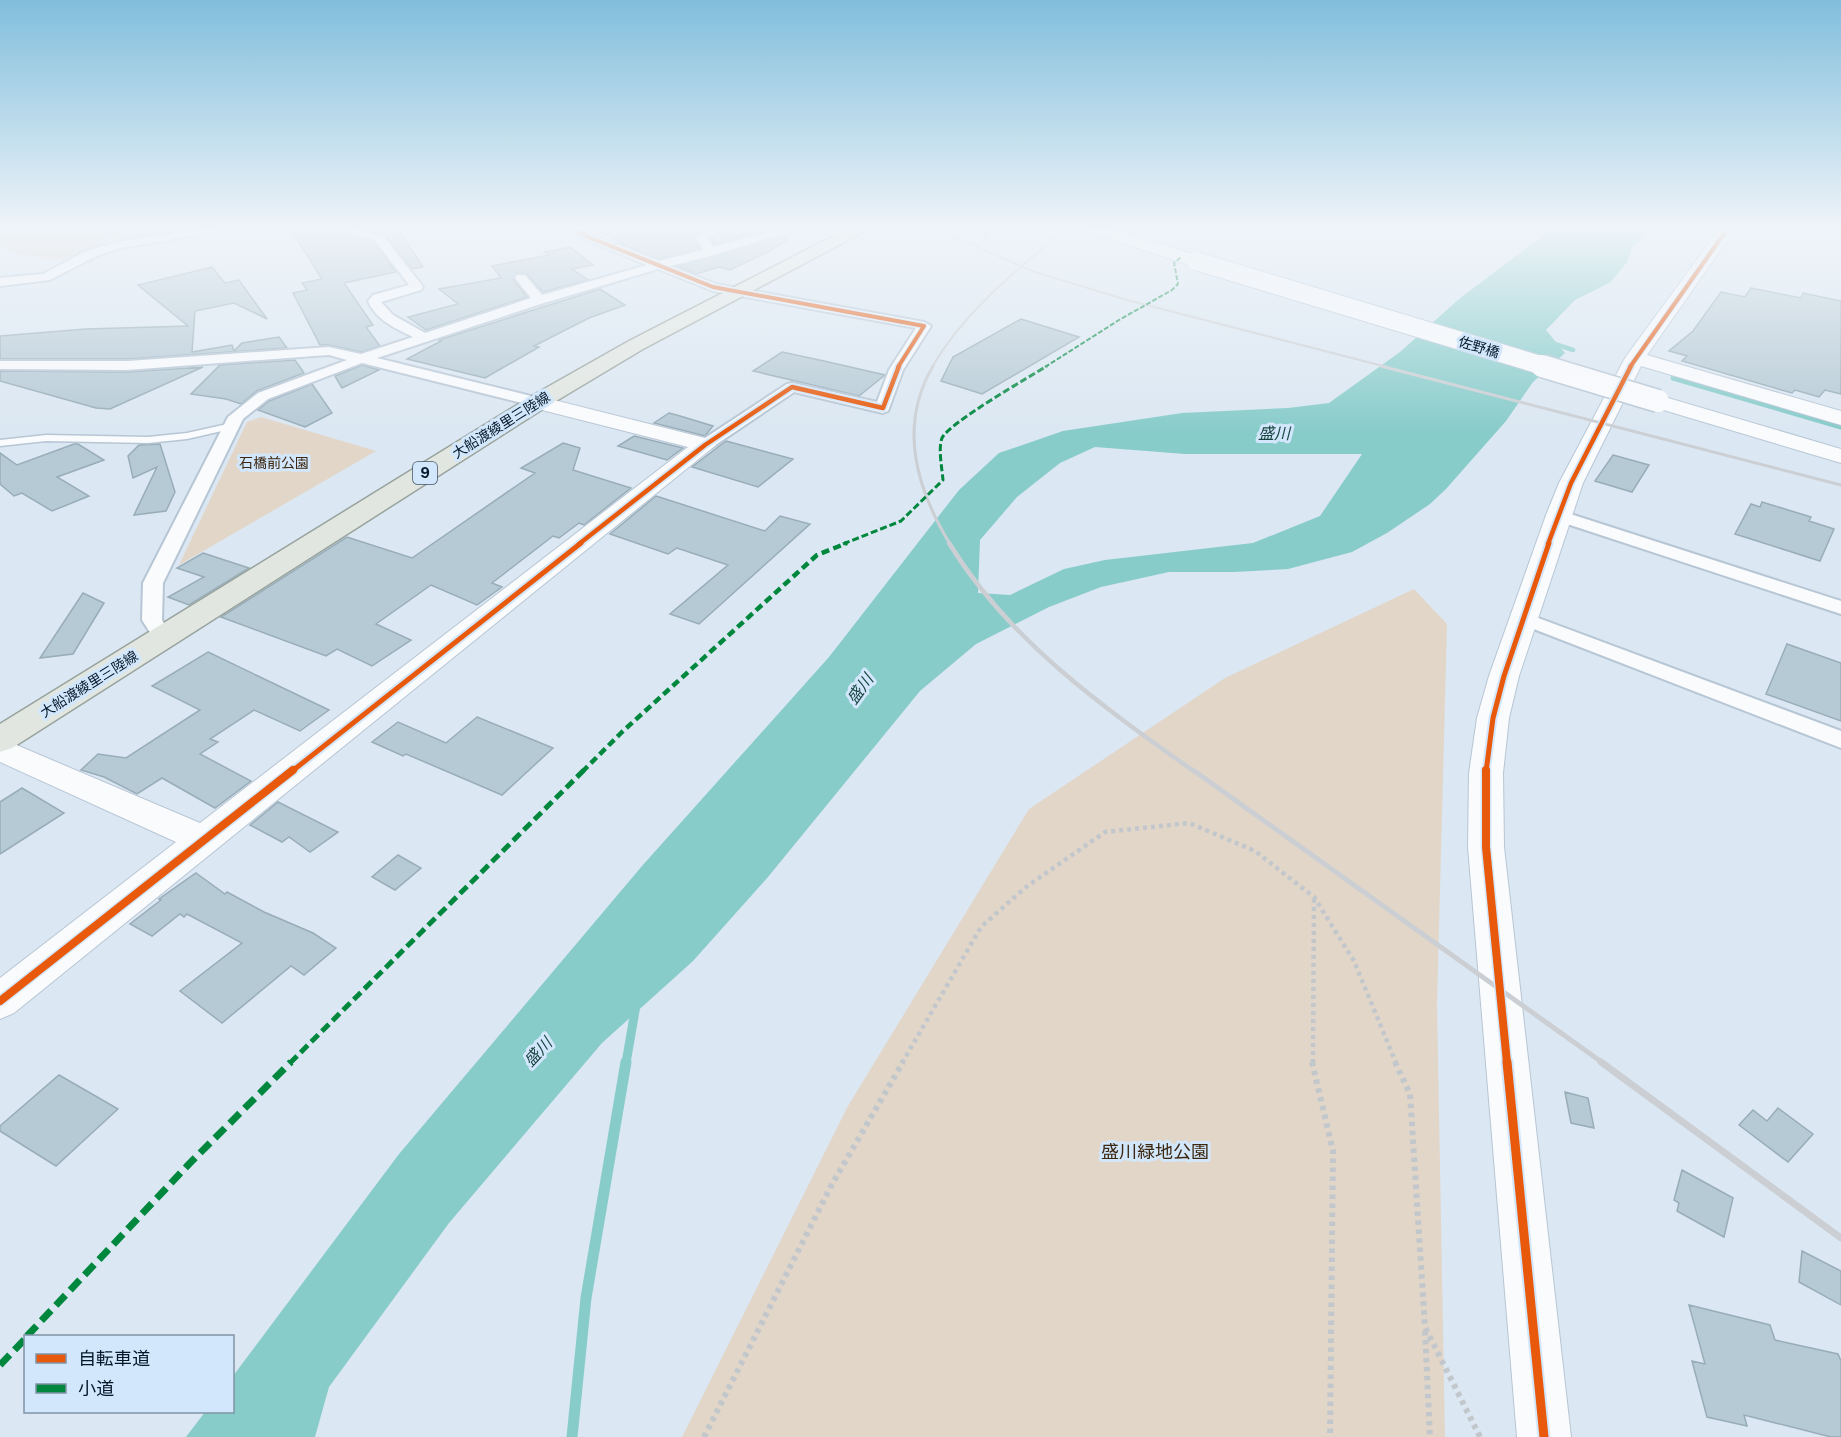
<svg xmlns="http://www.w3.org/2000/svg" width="1841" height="1437" font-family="'Public Sans','Noto Sans JP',sans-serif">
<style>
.green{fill:#e2d6c9}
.water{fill:#88ccca;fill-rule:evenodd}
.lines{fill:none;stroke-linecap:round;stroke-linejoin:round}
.stream-far3{stroke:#88ccca;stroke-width:4.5}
.stream-far2{stroke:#88ccca;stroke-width:5}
.stream-far1{stroke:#88ccca;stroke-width:9}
.stream{stroke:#88ccca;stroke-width:11}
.building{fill:#b6cad5;stroke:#98adb8;stroke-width:1.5}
.lane-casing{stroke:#b7c6d5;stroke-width:3}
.street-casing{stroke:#b7c6d5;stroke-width:4}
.secondary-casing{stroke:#b7c6d5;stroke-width:2}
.primary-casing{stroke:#98a39e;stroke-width:3}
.path-far1{stroke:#c2c7cc;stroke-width:4.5;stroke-dasharray:4 4;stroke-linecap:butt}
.path{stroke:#c2c7cc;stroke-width:6;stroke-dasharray:4.5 4.5;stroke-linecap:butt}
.lane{fill:#fafbfd;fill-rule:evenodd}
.street{fill:#fafbfd;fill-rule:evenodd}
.secondary{fill:#fafbfd;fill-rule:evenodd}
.primary{fill:#e2e6e1;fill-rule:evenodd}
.rail-far4{stroke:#cbcfd3;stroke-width:2}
.rail-far3{stroke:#cbcfd3;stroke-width:3}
.rail-far2{stroke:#cbcfd3;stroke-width:4.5}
.rail-far1{stroke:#cbcfd3;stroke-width:5}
.rail{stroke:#cbcfd3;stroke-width:7}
.secondary-bridge-far1-casing{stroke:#b7c6d5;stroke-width:20;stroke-linecap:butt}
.secondary-bridge-casing{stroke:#b7c6d5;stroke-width:25;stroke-linecap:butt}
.secondary-bridge-far1{stroke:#fafbfd;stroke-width:18}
.secondary-bridge{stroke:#fafbfd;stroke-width:22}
.quiet-far4{stroke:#00873e;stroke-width:2;stroke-dasharray:5 2;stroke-linecap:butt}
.quiet-far3{stroke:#00873e;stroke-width:3;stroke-dasharray:7 3;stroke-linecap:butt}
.quiet-far2{stroke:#00873e;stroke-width:4.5;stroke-dasharray:8 4.5;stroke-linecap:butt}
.quiet-far1{stroke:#00873e;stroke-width:5;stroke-dasharray:10 5;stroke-linecap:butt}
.quiet{stroke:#00873e;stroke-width:7;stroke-dasharray:14 7;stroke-linecap:butt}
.cycleway-far4-casing{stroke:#d2e7fb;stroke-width:6}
.cycleway-far3-casing{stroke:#d2e7fb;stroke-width:8}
.cycleway-far2-casing{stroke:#d2e7fb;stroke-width:9}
.cycleway-far1-casing{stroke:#d2e7fb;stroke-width:11}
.cycleway-casing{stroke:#d2e7fb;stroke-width:13}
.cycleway-far4{stroke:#e8590c;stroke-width:4}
.cycleway-far3{stroke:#e8590c;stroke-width:4.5}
.cycleway-far2{stroke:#e8590c;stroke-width:5}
.cycleway-far1{stroke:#e8590c;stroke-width:8}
.cycleway{stroke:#e8590c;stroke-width:9}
.labels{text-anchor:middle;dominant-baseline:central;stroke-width:6;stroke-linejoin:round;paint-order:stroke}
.far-street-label{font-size:14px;fill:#04182a;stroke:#d2e7fb}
.far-park-label{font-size:14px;fill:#3c2710;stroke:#d2e7fb}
.shield{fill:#d2e7fb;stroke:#425669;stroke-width:1.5}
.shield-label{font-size:14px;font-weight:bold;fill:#04182a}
.water-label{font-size:16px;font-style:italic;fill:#1a4542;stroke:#d2e7fb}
.near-park-label{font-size:18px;fill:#3c2710;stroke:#d2e7fb}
</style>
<rect width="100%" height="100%" fill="#dbe7f2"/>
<path class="green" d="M 0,228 L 174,228 L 204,236 L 120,241 L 109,237 L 92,264 L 17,254 L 0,243 Z
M 261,417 L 376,451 L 179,565 L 247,422 Z
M 1414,589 L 1447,624 L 1437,1005 L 1445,1437 L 682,1437 L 848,1106 L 1029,809 L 1225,678 Z"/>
<path class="water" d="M 1553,228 L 1654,228 L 1632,247 L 1627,262 L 1611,282 L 1575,300 L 1546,330 L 1565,353 L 1533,382 L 1506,421 L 1446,489 L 1430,504 L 1387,533 L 1352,552 L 1288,569 L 1234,572 L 1169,572 L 1101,587 L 1049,607 L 976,644 L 920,691 L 768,877 L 693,961 L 602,1043 L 449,1223 L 329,1387 L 315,1437 L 186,1437 L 205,1412 L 232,1412 L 233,1376 L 399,1154 L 642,866 L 829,657 L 959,490 L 999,453 L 1063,431 L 1182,413 L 1288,408 L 1329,403 L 1400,352 L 1459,299 ZM 1095,447 L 1185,454 L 1362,454 L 1320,516 L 1253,543 L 1105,560 L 1064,569 L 1010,595 L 978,593 L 980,540 L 1017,497 L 1060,463 Z"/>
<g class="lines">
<path class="stream-far3" d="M 985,235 L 992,228
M 1549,342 L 1573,350"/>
<path class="stream-far2" d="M 1673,378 L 1841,427"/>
<path class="stream-far1" d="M 626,1063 L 636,1005"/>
<path class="stream" d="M 572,1437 L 586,1298 L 626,1062"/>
</g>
<path class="building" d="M 290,228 L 348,228 L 353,237 L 374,242 L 396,272 L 344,283 L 373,325 L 366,327 L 380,346 L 361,352 L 329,345 L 320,345 L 293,293 L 307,290 L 302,283 L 322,279 Z
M 369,228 L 397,228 L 423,267 L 412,269 L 385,235 Z
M 596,228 L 705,228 L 694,236 L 700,249 L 659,259 L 625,245 Z
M 727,228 L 768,228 L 769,229 L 714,244 L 711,239 Z
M 782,236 L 788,240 L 768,252 L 730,270 L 719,267 L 696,274 L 677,266 Z
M 570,247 L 593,265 L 572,269 L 588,280 L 543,292 L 527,274 L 517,273 L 513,279 L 527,297 L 426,330 L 408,317 L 458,304 L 439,289 L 501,278 L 492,266 L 549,255 L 545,252 Z
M 212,267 L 225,283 L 239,280 L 267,319 L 234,303 L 195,311 L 192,352 L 232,345 L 234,351 L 242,343 L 279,337 L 287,348 L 128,359 L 0,359 L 0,336 L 86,329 L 188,326 L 138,285 Z
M 1751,288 L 1801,298 L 1803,293 L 1841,301 L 1841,394 L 1825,390 L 1819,397 L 1795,390 L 1792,393 L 1682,361 L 1687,356 L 1669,351 L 1693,331 L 1721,292 L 1745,297 Z
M 600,289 L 625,305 L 589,318 L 534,346 L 539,347 L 485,378 L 407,359 L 441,341 L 439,340 Z
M 1021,319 L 1079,337 L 982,394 L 941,381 L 953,357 Z
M 782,352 L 824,361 L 885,375 L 859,396 L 753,371 Z
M 295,360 L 304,373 L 257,391 L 241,404 L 226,399 L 191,394 L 220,365 Z
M 362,365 L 379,370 L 342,388 L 335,376 Z
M 203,367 L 110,409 L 96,408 L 0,381 L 0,371 L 128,372 Z
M 312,384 L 332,413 L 305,427 L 258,410 L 269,401 Z
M 669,413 L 680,416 L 713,426 L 705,436 L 654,423 Z
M 634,436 L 683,448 L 667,460 L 618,446 Z
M 726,441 L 793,459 L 758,487 L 692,467 Z
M 563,443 L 580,448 L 573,470 L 631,488 L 584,525 L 579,523 L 559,538 L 553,536 L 492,583 L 502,587 L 477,605 L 431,585 L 376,624 L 411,640 L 372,666 L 337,649 L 326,656 L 221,617 L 347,537 L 412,558 L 535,473 L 521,468 Z
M 74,444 L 78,444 L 104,460 L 57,477 L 89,496 L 52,511 L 22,493 L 14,496 L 0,484 L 0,453 L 17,465 Z
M 160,444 L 175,492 L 166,511 L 134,515 L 157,467 L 133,478 L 128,456 L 139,445 Z
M 1613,455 L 1649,465 L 1632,492 L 1595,481 Z
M 656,496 L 765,531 L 780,516 L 810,524 L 699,624 L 670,614 L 728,565 L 677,548 L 668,554 L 610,534 Z
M 1762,502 L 1811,517 L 1809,521 L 1834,529 L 1820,561 L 1735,534 L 1751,504 L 1760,507 Z
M 203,553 L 249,568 L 189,605 L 168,597 L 204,577 L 177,568 Z
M 83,593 L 104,603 L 73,654 L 40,658 Z
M 1787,644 L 1841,663 L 1841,721 L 1766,694 Z
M 208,652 L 329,710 L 300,731 L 254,710 L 210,739 L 218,742 L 200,754 L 251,781 L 215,808 L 162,778 L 137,794 L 104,777 L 81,770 L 98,754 L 126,758 L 200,710 L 152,686 Z
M 477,717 L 553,748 L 502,795 L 406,754 L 403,756 L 372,742 L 398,722 L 446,743 Z
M 22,788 L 64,813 L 0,854 L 0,802 Z
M 278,802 L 338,832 L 310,852 L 289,837 L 282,842 L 250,825 Z
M 398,855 L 421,868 L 395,890 L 372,877 Z
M 196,873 L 225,894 L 227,892 L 264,912 L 313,933 L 336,948 L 304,975 L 291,966 L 222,1023 L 180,991 L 242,943 L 187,914 L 184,917 L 180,914 L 152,936 L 130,924 L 161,900 L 159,899 Z
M 59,1075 L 118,1109 L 56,1166 L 0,1131 L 0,1126 Z
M 1565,1092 L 1588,1098 L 1594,1128 L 1571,1123 Z
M 1778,1108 L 1813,1134 L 1788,1162 L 1739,1125 L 1753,1110 L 1767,1121 Z
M 1682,1170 L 1733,1198 L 1724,1237 L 1677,1211 L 1679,1203 L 1674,1200 Z
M 1802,1251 L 1841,1271 L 1841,1305 L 1799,1282 Z
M 1689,1305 L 1770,1325 L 1775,1340 L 1838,1354 L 1841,1361 L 1841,1437 L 1831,1437 L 1744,1415 L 1747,1426 L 1707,1417 L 1692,1361 L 1705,1364 Z"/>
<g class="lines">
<g class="lane-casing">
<path id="lane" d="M 232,423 L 236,426 L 235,428 L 187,439 L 148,443 L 46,441 L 0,446 L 0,440 L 46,435 L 148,437 L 187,433 Z"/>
</g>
<g class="street-casing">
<path id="street" d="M 198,228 L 227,228 L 222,231 L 120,248 L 94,257 L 50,280 L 0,286 L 0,278 L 43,274 L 86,251 L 114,243 Z
M 350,228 L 361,228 L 383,236 L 421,284 L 423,287 L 421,290 L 381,302 L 393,315 L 425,333 L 531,298 L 515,278 L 517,275 L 525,275 L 542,295 L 647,265 L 584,239 L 569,228 L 582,228 L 592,235 L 659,261 L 703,250 L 696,237 L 710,228 L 725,228 L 708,238 L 713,247 L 782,228 L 802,228 L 714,255 L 670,266 L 716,284 L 924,322 L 931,326 L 903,370 L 888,411 L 883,413 L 794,392 L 711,448 L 699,448 L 697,445 L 699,442 L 787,384 L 792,383 L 877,402 L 889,370 L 916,328 L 713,291 L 658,269 L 544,303 L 377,358 L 543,399 L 546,402 L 543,405 L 538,407 L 362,363 L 268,399 L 243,419 L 163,583 L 162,620 L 173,638 L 170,642 L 163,644 L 156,642 L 142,620 L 143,583 L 228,417 L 258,393 L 347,360 L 329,355 L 314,356 L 128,370 L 0,369 L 0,361 L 128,361 L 329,347 L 361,354 L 413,337 C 395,328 376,320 368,301 L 373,295 L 409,285 L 375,240 L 354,235 Z
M 805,228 L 828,228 L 851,234 L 853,236 L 847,239 Z
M 1558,510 L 1841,601 L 1841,614 L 1552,519 L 1549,515 L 1552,511 Z
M 1525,613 L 1841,731 L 1841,748 L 1518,623 L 1515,619 L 1518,615 Z"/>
</g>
<g class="secondary-casing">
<path id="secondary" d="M 1082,228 L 1108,228 L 1202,257 L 1204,261 L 1196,266 L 1190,265 L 1084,231 Z
M 1720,228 L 1736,228 L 1647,355 L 1841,411 L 1841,425 L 1641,366 L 1583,483 L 1519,676 L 1509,718 L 1503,773 L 1504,847 L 1571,1437 L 1517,1437 L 1468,847 L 1469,773 L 1477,718 L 1489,676 L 1546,515 L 1559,483 L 1625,358 Z
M 1658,395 L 1841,449 L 1841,463 L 1650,406 L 1647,401 L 1650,396 Z
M 538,396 L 713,440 L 716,445 L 14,1013 L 0,1019 L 0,978 L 176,842 L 0,762 L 0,738 L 200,823 L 688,447 L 530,407 L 527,402 L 530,397 Z"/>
</g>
<g class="primary-casing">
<path id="primary" d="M 849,228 L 871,228 L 643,349 L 546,407 L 12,748 L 0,752 L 0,724 L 530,397 L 629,341 Z"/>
</g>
<path class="path-far1" d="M 902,1063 L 981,927 L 1026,887 L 1105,832 L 1189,823 L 1255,851 L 1314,897 L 1354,961 L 1396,1063
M 1313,1063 L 1314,897"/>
<path class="path" d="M 1312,1062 L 1333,1151 L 1330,1437
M 1395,1062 L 1410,1094 L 1425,1327 L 1480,1437
M 1425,1331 L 1430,1437
M 704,1437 L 831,1186 L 903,1062"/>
<use href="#lane" class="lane"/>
<use href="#street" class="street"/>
<use href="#secondary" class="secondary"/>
<use href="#primary" class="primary"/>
<path class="rail-far4" d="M 934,228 L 1035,272 L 1127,300 L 1387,367
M 932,367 C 965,310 1017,270 1067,228"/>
<path class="rail-far3" d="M 933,366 C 898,426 916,488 950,544
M 1381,366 L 1841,485"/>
<path class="rail-far2" d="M 949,543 C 1009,641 1103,707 1195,772"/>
<path class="rail-far1" d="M 1193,770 L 1603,1063"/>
<path class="rail" d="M 1601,1062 L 1841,1238"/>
<g class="secondary-bridge-far1-casing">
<path id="secondary-bridge-far1" d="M 1196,261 L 1547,367"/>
</g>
<g class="secondary-bridge-casing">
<path id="secondary-bridge" d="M 1542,366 L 1658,401"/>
</g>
<use href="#secondary-bridge-far1" class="secondary-bridge-far1"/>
<use href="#secondary-bridge" class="secondary-bridge"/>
<path class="quiet-far4" d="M 1045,367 L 1119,320 L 1172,290 L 1178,284 L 1174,263 L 1181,257"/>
<path class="quiet-far3" d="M 843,544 L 901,521 L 943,480 C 942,468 938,449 942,438 C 949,423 1029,377 1047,366"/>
<path class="quiet-far2" d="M 582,772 L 622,732 L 817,555 L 847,543"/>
<path class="quiet-far1" d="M 290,1063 L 584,770"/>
<path class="quiet" d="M 27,1336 L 189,1164 L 291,1062
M 0,1365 L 26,1338"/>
<g class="cycleway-far4-casing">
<path id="cycleway-far4" d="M 574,228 L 588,237 L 713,287 L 924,326 L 898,367
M 1630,367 L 1728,228"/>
</g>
<g class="cycleway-far3-casing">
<path id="cycleway-far3" d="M 579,544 L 705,445 L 792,387 L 883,408 L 899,366
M 1548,544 L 1571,483 L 1631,366"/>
</g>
<g class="cycleway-far2-casing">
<path id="cycleway-far2" d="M 291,772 L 581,543
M 1486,772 L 1493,718 L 1504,676 L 1549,543"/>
</g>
<g class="cycleway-far1-casing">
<path id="cycleway-far1" d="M 1486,770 L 1486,847 L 1507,1063
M 0,1001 L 293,770"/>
</g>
<g class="cycleway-casing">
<path id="cycleway" d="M 1507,1062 L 1544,1437"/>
</g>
<use href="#cycleway-far4" class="cycleway-far4"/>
<use href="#cycleway-far3" class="cycleway-far3"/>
<use href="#cycleway-far2" class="cycleway-far2"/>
<use href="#cycleway-far1" class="cycleway-far1"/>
<use href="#cycleway" class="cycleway"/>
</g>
<linearGradient id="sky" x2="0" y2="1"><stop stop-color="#81bedc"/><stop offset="0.53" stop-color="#eff4f9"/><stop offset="1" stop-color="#eff4f9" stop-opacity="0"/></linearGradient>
<rect width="1841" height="430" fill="url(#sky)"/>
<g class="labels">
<g class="far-street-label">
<text transform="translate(1479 347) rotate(17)">佐野橋</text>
<text transform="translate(501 425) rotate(-32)">大船渡綾里三陸線</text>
<text transform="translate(89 684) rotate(-32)">大船渡綾里三陸線</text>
</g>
<g class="far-park-label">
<text x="274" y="463">石橋前公園</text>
</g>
<rect class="shield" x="413" y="462" width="24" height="22" rx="4.5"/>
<g class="shield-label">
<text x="425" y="473">9</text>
</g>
<g class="water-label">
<text x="1274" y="433">盛川</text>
<text transform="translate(860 689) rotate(-54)">盛川</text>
<text transform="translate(538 1052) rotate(-47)">盛川</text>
</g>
<g class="near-park-label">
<text x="1155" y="1151">盛川緑地公園</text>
</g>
</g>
<rect x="24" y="1335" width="210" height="78" fill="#d2e7fb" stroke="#8094a7" stroke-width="1.5"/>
<rect x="36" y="1354" width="30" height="9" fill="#e8590c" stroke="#8094a7" stroke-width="1.5"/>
<text x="78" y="1365" font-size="18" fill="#04182a">自転車道</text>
<rect x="36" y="1384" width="30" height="9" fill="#00873e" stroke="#8094a7" stroke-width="1.5"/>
<text x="78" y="1395" font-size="18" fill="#04182a">小道</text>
</svg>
